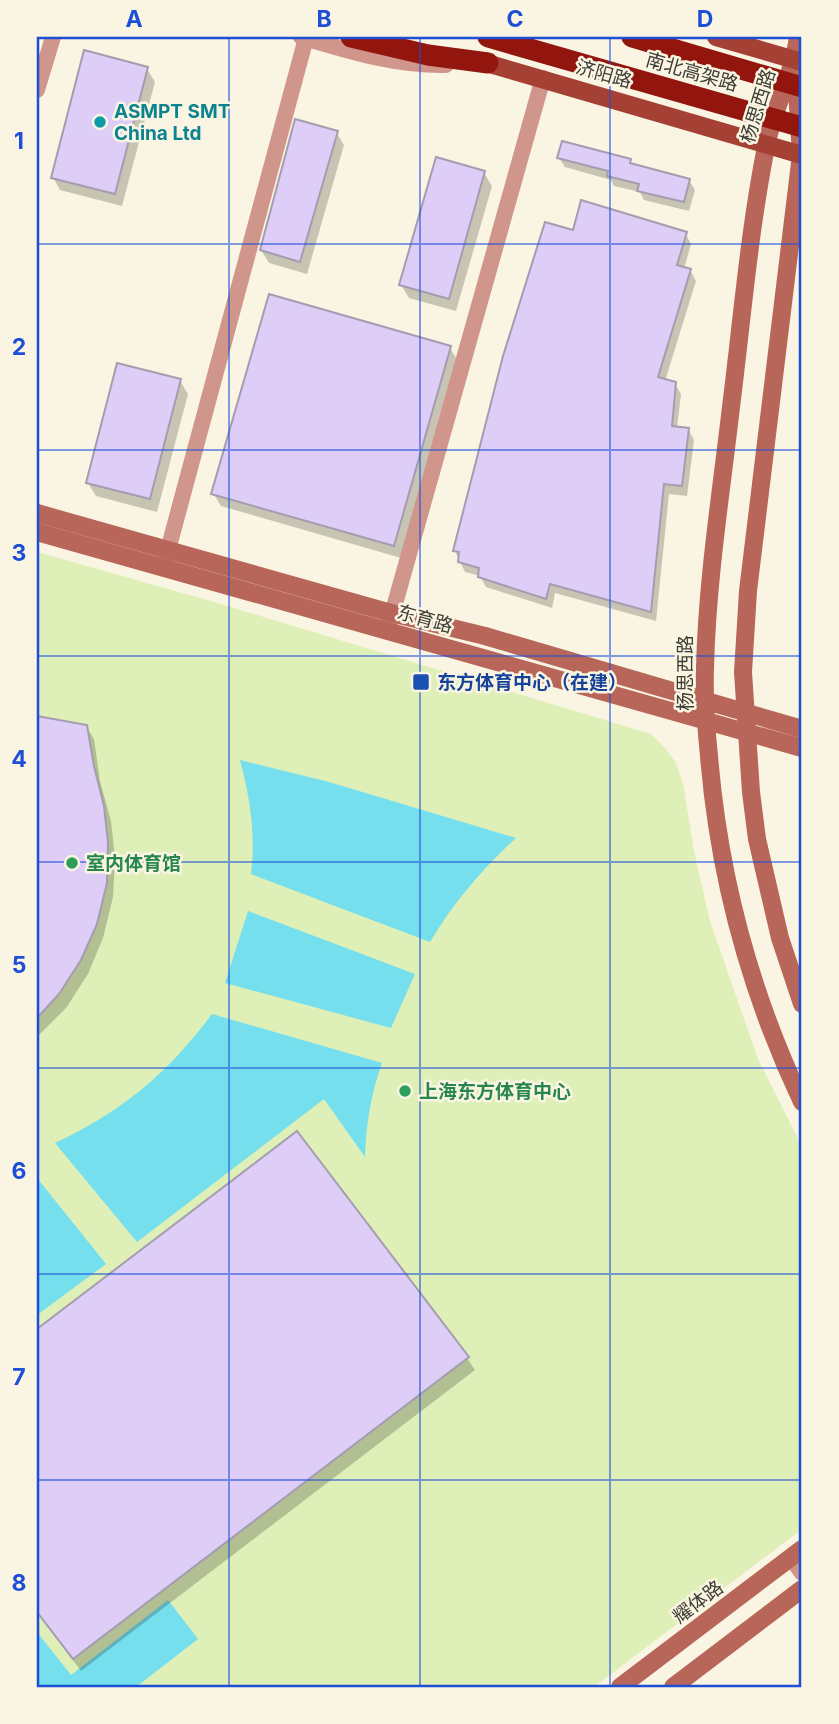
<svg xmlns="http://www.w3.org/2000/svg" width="839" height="1724" font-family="Inter,'Noto Sans SC',sans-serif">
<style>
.green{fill:#deefb8}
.water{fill:#75dfed}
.shadow{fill:#0003}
.building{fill:#ddcdf7;stroke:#a49daf;stroke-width:2}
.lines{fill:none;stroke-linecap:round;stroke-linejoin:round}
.street{stroke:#d0968c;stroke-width:16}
.secondary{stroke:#b8665a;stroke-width:18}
.primary{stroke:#a54034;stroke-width:18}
.highway{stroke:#93160e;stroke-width:21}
.highway-bridge{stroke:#93160e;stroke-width:21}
.grid{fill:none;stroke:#1d4ed8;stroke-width:2;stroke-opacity:0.55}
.culture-dot{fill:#0f9aa8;stroke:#faf5e2;stroke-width:2.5}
.transit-dot{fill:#1a4fb4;stroke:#faf5e2;stroke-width:2.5}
.leisure-dot{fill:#2e9e5b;stroke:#faf5e2;stroke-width:2.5}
.labels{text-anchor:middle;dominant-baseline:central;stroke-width:5;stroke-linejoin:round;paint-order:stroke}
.street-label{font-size:19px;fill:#3e3d35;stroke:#faf5e2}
.culture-label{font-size:19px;font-weight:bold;fill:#0d838f;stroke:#faf5e2;text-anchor:start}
.transit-label{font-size:19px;font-weight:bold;fill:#164399;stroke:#faf5e2;text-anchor:start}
.leisure-label{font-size:19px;font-weight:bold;fill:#27864d;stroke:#faf5e2;text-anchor:start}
.neatline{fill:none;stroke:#1d4ed8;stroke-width:2.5}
.grid-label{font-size:23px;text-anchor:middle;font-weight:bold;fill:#1d4ed8}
</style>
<rect width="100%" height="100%" fill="#faf5e2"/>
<path class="green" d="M 37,552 L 204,599 L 651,734 L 665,748 L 676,763 L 683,783 L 694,851 L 710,921 L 758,1059 L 802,1147 L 802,1529 L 594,1687 L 37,1687 Z"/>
<path class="water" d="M 240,760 L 329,782 L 516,838 C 482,869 454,902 430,942 L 251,874 C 256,835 250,798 240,760 Z
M 248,911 L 415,974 L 391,1028 L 225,983 Z
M 212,1014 L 382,1063 C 371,1094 366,1124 365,1157 L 324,1099 L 137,1242 L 55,1143 C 122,1112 168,1073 212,1014 Z
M 37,1178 L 106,1264 L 37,1315 Z
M 168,1600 L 198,1639 L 136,1687 L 37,1687 L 37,1632 L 71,1675 Z"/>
<path class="shadow" d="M 147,69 L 155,82 L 122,206 L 60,190 L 53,177 Z
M 336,132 L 344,145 L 307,274 L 269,263 L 261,250 Z
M 559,158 L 630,161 L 633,165 L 689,180 L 695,190 L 689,211 L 644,200 L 640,192 L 614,186 L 611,180 L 565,167 Z
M 484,173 L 492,186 L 456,311 L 409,298 L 401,285 Z
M 574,233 L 685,233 L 691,244 L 684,269 L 690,270 L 696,281 L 665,381 L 675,384 L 681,394 L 677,428 L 688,429 L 694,440 L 687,496 L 669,494 L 656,621 L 555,593 L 552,608 L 486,587 L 480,576 L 465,572 L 455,551 Z
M 450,348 L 458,361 L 401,558 L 221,506 L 213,493 Z
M 180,381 L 188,394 L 157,512 L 96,496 L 88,483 Z
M 37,718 L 86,726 L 94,739 L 100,781 L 111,821 L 115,858 L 113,897 L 103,938 L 88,974 L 66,1008 L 37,1037 Z
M 297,1133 L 467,1358 L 475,1370 L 81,1671 L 37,1612 L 37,1332 Z"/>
<path class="building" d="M 84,50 L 148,67 L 115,194 L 51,178 Z
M 295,119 L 338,131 L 300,262 L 260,250 Z
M 562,141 L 631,159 L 630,163 L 690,179 L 684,202 L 637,191 L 639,184 L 607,176 L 608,171 L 557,158 Z
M 436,157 L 485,171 L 449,299 L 399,285 Z
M 581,200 L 687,232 L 677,265 L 691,269 L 658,377 L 676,382 L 672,426 L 689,428 L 682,486 L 664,484 L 651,612 L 550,584 L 546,599 L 478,577 L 479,568 L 458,562 L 459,552 L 453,551 L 503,356 L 545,222 L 573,230 Z
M 269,294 L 451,346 L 394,546 L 211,494 Z
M 117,363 L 181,379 L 150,499 L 86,483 Z
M 37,716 L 87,725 L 94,766 L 104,806 L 108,843 L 107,883 L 97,924 L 81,960 L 59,994 L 37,1018 Z
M 297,1131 L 469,1357 L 73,1659 L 37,1612 L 37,1329 Z"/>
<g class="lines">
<path class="street" d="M 301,37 C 349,51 395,66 446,65
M 37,90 L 53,37
M 165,561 L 306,38
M 389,625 L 543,78
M 791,1558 L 802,1573"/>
<path class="secondary" d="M 798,37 C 793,75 773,109 766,147 C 749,232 742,320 731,407 C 721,494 707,581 705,668 C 704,697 706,727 709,756 C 719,878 750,992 802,1102
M 796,73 L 801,155 L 748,591 L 743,672 L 751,792 L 757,839 L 780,938 L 802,1004
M 37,513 L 391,613 L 485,636 L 802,729
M 37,532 L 802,748
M 620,1687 L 802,1549
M 673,1687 L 802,1589"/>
<path class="primary" d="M 716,37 L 802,62
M 476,60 L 802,155"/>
<path class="highway" d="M 351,37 L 428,55 L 488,63"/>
<path class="highway-bridge" d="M 488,37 L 802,127
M 632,37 L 802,87"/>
</g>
<path class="grid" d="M 229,37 L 229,1687M 420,37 L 420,1687M 610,37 L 610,1687M 37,244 L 802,244M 37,450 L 802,450M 37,656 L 802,656M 37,862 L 802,862M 37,1068 L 802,1068M 37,1274 L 802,1274M 37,1480 L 802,1480"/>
<circle class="culture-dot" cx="100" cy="122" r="7"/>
<rect class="transit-dot" x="412" y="673" width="18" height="18" rx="3.5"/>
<g class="leisure-dot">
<circle cx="72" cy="863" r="7"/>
<circle cx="405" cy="1091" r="7"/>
</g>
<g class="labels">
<g class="street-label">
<text transform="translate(692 72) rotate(16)">南北高架路</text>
<text transform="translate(604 74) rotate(16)">济阳路</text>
<text transform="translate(758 106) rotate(-73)">杨思西路</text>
<text transform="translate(425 619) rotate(16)">东育路</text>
<text transform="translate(685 673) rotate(-90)">杨思西路</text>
<text transform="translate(698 1602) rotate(-37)">耀体路</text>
</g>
<g class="culture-label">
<text x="114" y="111">ASMPT SMT<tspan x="114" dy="22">China Ltd</tspan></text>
</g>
<g class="transit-label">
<text x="437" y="682">东方体育中心（在建）</text>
</g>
<g class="leisure-label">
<text x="86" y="863">室内体育馆</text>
<text x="419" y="1091">上海东方体育中心</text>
</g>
</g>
<rect width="839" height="1724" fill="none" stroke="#faf5e2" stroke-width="77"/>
<rect x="38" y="38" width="762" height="1648" class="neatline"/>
<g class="grid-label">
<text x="134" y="27">A</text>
<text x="324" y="27">B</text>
<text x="515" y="27">C</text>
<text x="705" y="27">D</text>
<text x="19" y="149">1</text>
<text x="19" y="355">2</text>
<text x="19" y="561">3</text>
<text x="19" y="767">4</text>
<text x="19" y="973">5</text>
<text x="19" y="1179">6</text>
<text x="19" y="1385">7</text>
<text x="19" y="1591">8</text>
</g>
</svg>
